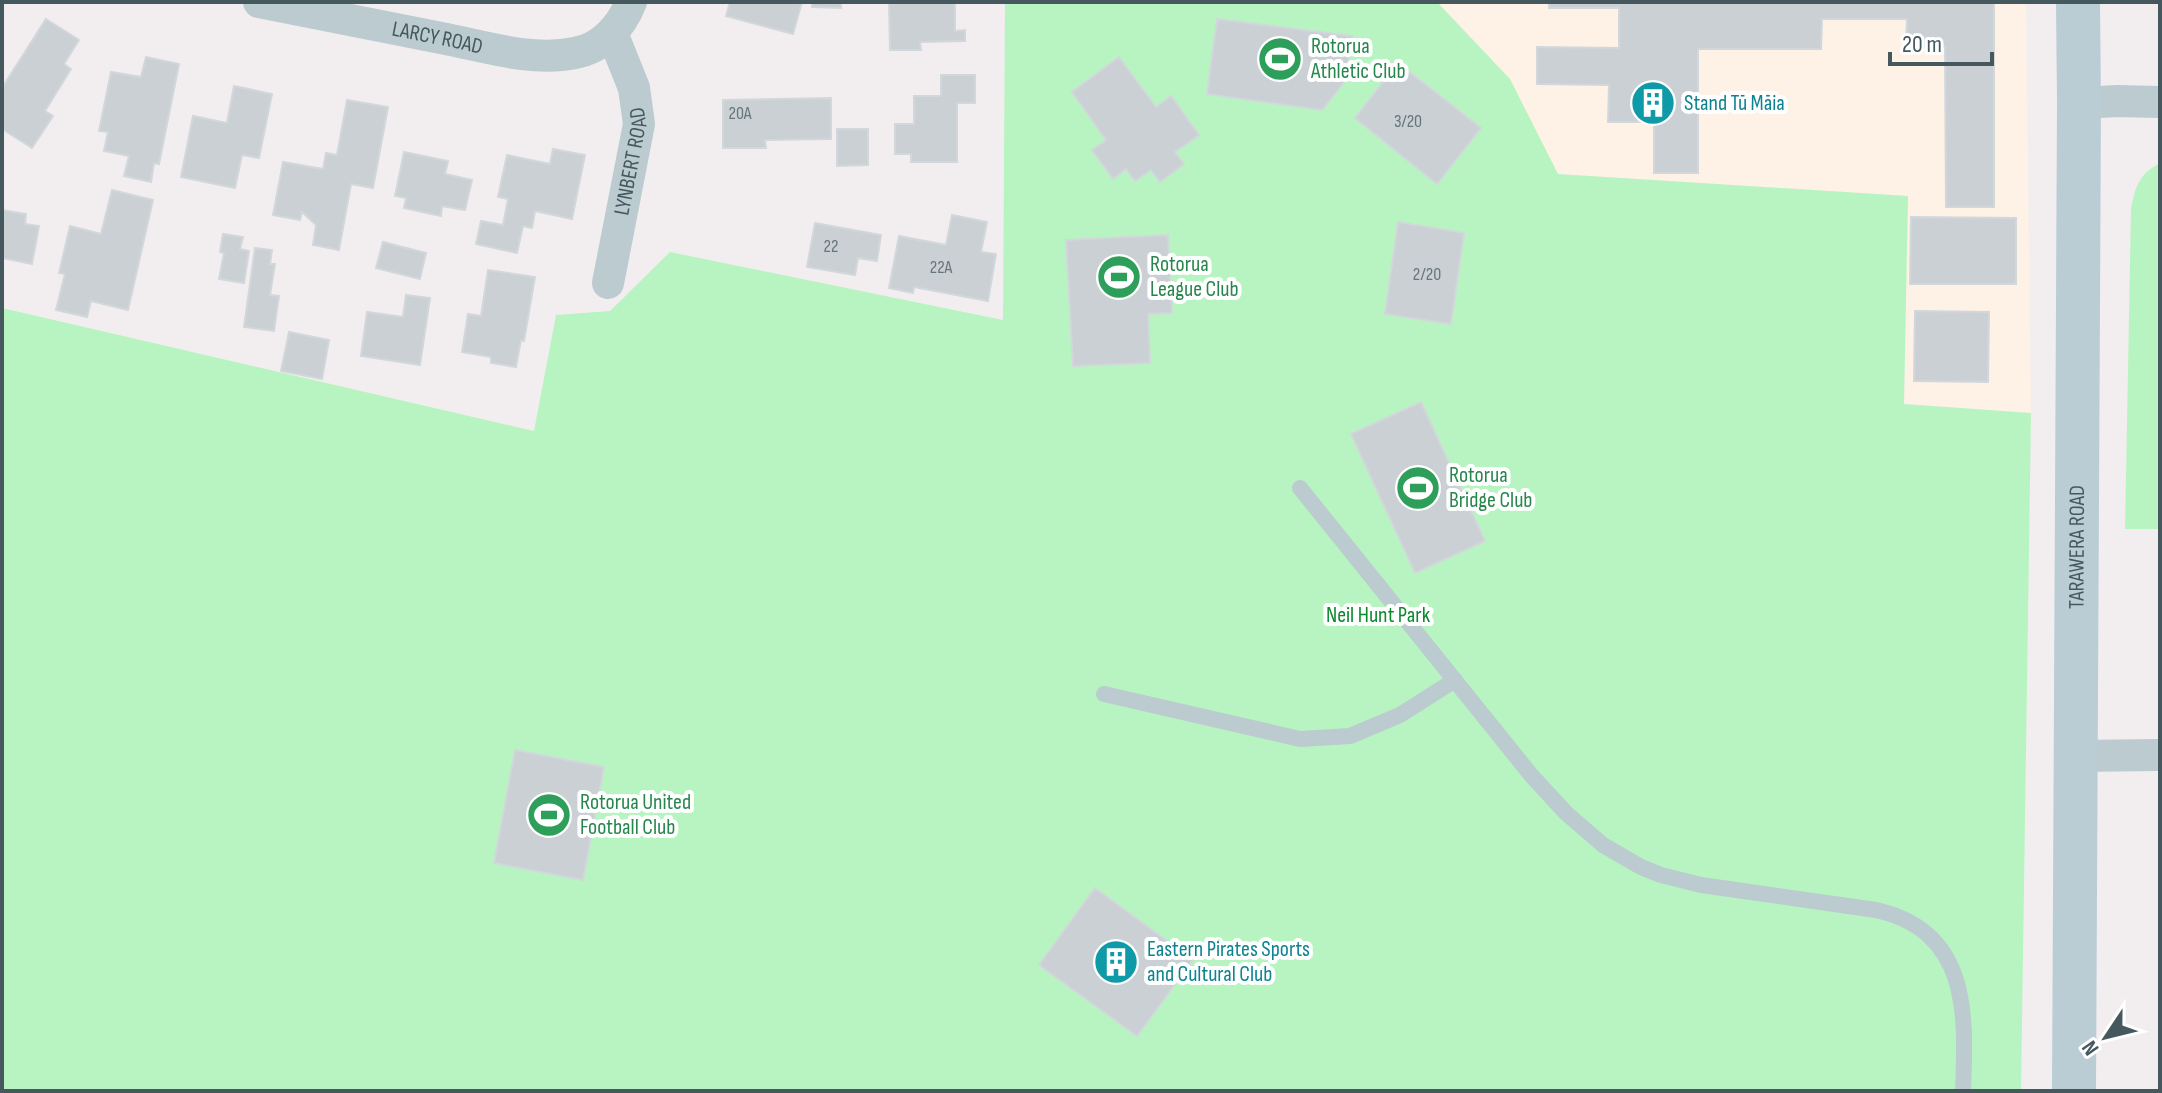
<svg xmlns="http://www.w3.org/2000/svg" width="2162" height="1093" font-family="'Sofia Sans Condensed',sans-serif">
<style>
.commercial{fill:#fef1e6}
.green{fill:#b8f4c1}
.building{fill:#cad0d4;stroke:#d2d7db;stroke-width:2}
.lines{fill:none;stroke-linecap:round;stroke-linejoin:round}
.service{stroke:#bbcbcf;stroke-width:16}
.minor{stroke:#bbcbcf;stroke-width:32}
.secondary{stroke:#bacdd5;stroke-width:44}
.labels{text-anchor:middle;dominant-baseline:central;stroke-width:8;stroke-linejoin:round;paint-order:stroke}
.number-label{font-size:18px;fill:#66767c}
.street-label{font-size:22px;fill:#45585e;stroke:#fff}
.leisure-label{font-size:22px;fill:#27864d;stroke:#fff;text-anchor:start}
.culture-label{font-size:22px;fill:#0d838f;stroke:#fff;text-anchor:start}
.park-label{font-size:22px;fill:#0c892d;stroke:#fff}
</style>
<rect width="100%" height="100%" fill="#f2eeef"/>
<path class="commercial" d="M 1437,2 L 2026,2 L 2031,413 L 1904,404 L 1907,196 L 1558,174 L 1510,79 Z"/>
<path class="green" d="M 1005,2 L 1437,2 L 1510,79 L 1558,174 L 1908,196 L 1904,404 L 2031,413 L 2021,1091 L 2,1091 L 2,308 L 534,431 L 556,315 L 610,311 L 670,252 L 1003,320 Z
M 2160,163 L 2160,529 L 2125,529 L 2131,209 C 2135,187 2139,174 2160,163 Z"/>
<path class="building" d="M 730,2 L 802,2 L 793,34 L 726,16 Z
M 812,2 L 841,2 L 841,8 L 812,7 Z
M 889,2 L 955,2 L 955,31 L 965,30 L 965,41 L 920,42 L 921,50 L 890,50 Z
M 1549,2 L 1994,2 L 1994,207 L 1946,207 L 1945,47 L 1906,47 L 1907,19 L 1822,19 L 1821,49 L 1698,49 L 1698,173 L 1654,173 L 1654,122 L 1608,122 L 1609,85 L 1537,84 L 1537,47 L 1619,48 L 1619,8 L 1549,8 Z
M 46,19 L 79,40 L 64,64 L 71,69 L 45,111 L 53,116 L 32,148 L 2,129 L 2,88 Z
M 1217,19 L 1352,36 L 1345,81 L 1322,110 L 1207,94 Z
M 146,57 L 179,64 L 159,164 L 154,163 L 151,182 L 124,176 L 129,156 L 104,151 L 108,132 L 99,131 L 111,72 L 141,77 Z
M 1119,57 L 1156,107 L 1171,96 L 1199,135 L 1175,152 L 1184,164 L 1160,182 L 1151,170 L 1135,181 L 1126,169 L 1113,179 L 1092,150 L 1106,140 L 1072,92 Z
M 1398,63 L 1481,128 L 1437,184 L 1355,118 Z
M 941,75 L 975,75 L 975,103 L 957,103 L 957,162 L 911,162 L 911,154 L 895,154 L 895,124 L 914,124 L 914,96 L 941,96 Z
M 234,86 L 272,94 L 259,158 L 242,155 L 235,188 L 181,177 L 193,116 L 227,123 Z
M 831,98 L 831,139 L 765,140 L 766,148 L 723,148 L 723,100 Z
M 347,100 L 388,107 L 373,188 L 351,184 L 339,250 L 313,245 L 316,225 L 302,212 L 300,220 L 273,215 L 283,162 L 323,169 L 326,153 L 337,155 Z
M 837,129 L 868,129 L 868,165 L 837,166 Z
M 553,149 L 585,155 L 572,219 L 535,211 L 532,228 L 523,226 L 517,253 L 476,244 L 481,221 L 503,225 L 508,199 L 498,197 L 507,155 L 550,164 Z
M 404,152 L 448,161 L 445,174 L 472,180 L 465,210 L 442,206 L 441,216 L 404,208 L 406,198 L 395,196 Z
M 112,190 L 153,200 L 128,310 L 91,301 L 87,317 L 56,310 L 65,274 L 59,273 L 70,226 L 101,234 Z
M 2,210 L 26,214 L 25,224 L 39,226 L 32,264 L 2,258 Z
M 952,215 L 987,222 L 981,252 L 996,254 L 988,301 L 914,287 L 913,293 L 889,288 L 899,236 L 946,245 Z
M 1911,217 L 2016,218 L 2016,284 L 1910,284 Z
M 1398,222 L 1464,233 L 1451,324 L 1385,314 Z
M 815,223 L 881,235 L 877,261 L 858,258 L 855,275 L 807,267 Z
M 223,234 L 243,237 L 240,249 L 249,251 L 244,283 L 219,279 L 224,253 L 220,252 Z
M 1168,235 L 1172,313 L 1148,314 L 1150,363 L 1073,366 L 1066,240 Z
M 383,242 L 426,253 L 420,279 L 376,268 Z
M 255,248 L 272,250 L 270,264 L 275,264 L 270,295 L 279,296 L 274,331 L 244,327 Z
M 488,270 L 535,277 L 524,341 L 521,340 L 516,367 L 491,363 L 491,357 L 462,352 L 468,314 L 481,316 Z
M 406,295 L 430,298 L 420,365 L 361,356 L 367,312 L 403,317 Z
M 1915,311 L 1989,312 L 1988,382 L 1914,381 Z
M 289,332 L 329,340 L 322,379 L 281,371 Z
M 1421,402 L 1485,541 L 1415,573 L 1351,434 Z
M 515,750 L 604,767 L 583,880 L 494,863 Z
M 1095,888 L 1193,960 L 1137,1036 L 1039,965 Z"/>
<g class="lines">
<path class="service" d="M 1300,488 L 1531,775 L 1566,813 L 1603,845 L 1641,867 L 1661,875 L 1701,885 L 1876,910 C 1970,931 1966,1014 1963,1091
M 1104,694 L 1300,739 L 1350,736 L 1400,715 L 1455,680"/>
<g class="minor">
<path id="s1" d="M 259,2 C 320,14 380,26 441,38 C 483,46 531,62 575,53 C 602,48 621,27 631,2"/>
<path d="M 2079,103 L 2118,101 L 2160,102"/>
<path id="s2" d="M 608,283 L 639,124 L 634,88 L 612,33"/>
<path d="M 2075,756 L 2160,755"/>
</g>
<path class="secondary" id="s3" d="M 2074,1091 L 2079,103 L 2078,2"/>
</g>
<defs>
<g id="stadium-disc" transform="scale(2.3)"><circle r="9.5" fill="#2e9e5b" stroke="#fff"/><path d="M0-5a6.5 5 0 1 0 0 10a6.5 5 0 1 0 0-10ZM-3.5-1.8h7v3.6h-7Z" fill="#fff"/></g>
<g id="building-disc" transform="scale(2.3)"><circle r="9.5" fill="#0f9aa8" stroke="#fff"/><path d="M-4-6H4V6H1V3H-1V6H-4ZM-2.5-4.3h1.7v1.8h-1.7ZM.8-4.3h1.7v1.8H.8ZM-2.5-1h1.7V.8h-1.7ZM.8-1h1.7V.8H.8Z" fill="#fff"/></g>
</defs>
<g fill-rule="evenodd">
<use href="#stadium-disc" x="1280" y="59"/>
<use href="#building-disc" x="1653" y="103"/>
<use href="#stadium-disc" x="1119" y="277"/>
<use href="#stadium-disc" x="1418" y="488"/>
<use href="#stadium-disc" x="549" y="815"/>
<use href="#building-disc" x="1116" y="962"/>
</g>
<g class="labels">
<g class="number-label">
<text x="740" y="113">20A</text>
<text x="1408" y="121">3/20</text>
<text x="831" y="246">22</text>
<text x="941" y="267">22A</text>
<text x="1427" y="274">2/20</text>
</g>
<g class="street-label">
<text stroke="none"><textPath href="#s1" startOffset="182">LARCY ROAD</textPath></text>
<text stroke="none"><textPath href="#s2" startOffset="124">LYNBERT ROAD</textPath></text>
<text stroke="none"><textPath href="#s3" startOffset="544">TARAWERA ROAD</textPath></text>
</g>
<g class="leisure-label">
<text x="1311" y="46">Rotorua<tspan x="1311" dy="25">Athletic Club</tspan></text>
<text x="1150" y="264">Rotorua<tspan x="1150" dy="25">League Club</tspan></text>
<text x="1449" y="475">Rotorua<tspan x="1449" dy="25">Bridge Club</tspan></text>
<text x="580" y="802">Rotorua United<tspan x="580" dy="25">Football Club</tspan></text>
</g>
<g class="culture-label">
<text x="1684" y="103">Stand Tū Māia</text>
<text x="1147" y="949">Eastern Pirates Sports<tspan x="1147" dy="25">and Cultural Club</tspan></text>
</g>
<g class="park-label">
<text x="1378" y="615">Neil Hunt Park</text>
</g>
</g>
<rect width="2162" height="1093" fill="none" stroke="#45585e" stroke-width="8"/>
<g transform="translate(2106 1037) rotate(235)" stroke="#ffffff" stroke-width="6" paint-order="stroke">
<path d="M0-6L14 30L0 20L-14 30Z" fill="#45585e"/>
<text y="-12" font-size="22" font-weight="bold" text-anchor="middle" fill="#45585e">N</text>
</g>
<path d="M1890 52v12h102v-12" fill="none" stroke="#45585e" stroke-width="4"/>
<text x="1902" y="52" font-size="24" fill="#45585e" stroke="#ffffff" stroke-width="6" paint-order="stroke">20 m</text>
</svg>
